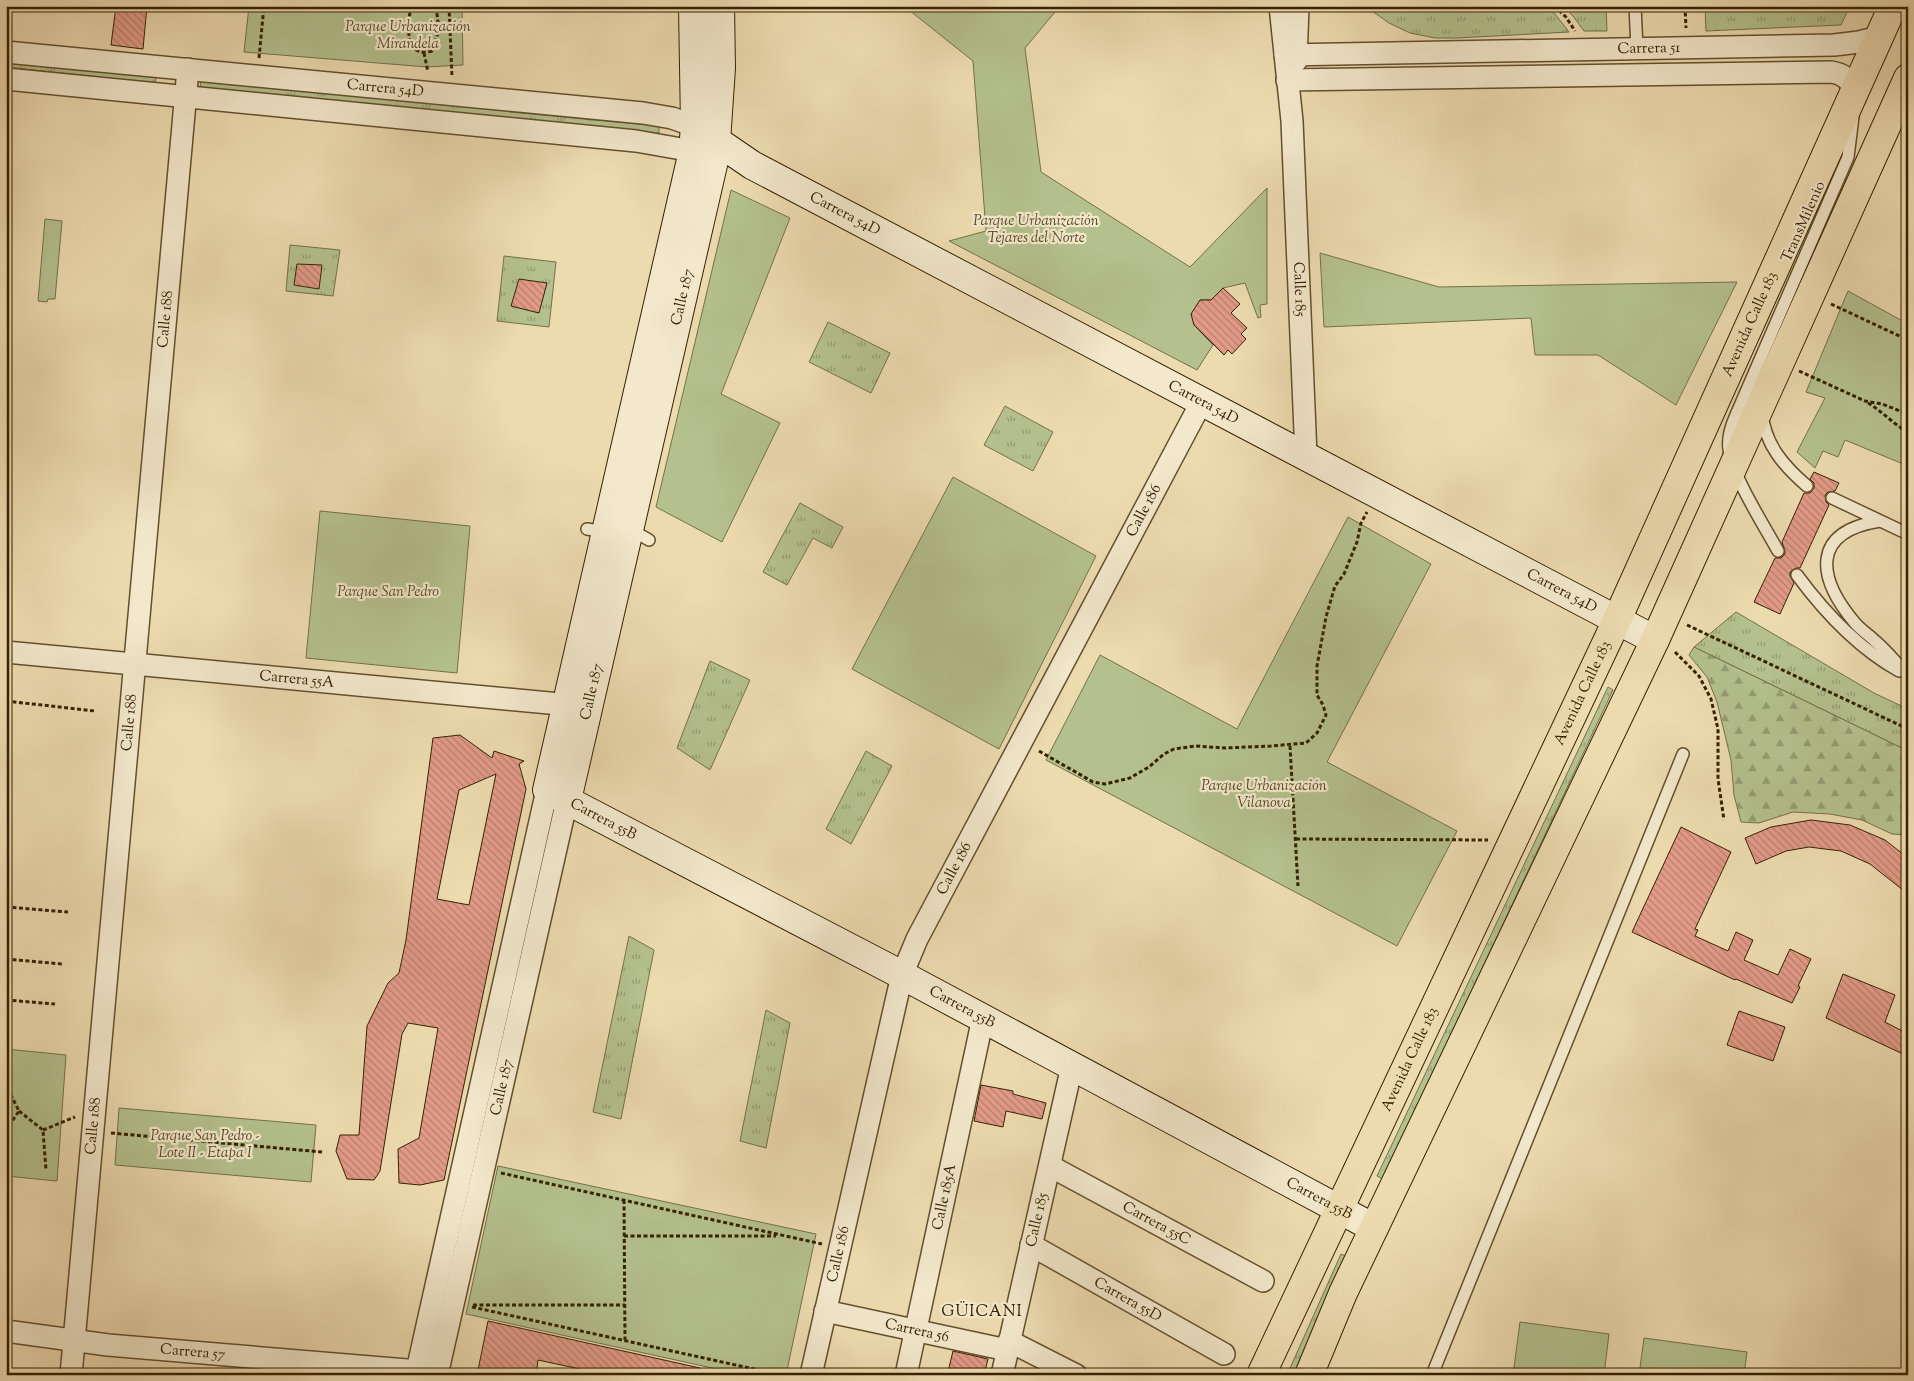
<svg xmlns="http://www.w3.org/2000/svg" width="1914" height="1381" font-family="'Sorts Mill Goudy',serif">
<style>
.grass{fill:url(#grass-tufts);stroke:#747148}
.forest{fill:url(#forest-firs);stroke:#747148}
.park{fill:#b4c18e;stroke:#747148}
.building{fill:url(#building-back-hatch);stroke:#352101;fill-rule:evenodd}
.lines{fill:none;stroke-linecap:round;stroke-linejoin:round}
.lane-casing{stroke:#63502d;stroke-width:14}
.street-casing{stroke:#63502d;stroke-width:24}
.secondary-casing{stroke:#352101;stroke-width:30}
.primary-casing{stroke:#352101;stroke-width:30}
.path{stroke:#352101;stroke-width:3;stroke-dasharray:4 2.5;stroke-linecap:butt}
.lane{stroke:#f3e8cc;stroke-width:11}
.street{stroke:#f3e8cc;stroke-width:21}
.secondary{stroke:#f3e8cc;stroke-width:28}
.primary{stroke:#eddbb0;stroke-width:28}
.labels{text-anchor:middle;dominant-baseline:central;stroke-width:4.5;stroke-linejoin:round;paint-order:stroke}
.park-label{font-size:15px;font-style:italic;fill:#554924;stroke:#f3e8cc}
.street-label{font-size:15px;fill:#352101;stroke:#f3e8cc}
.neighbourhood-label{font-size:16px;letter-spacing:1px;fill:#352101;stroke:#f3e8cc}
</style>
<defs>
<pattern id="grass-tufts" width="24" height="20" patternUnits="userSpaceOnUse" patternTransform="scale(1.25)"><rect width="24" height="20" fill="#b4c18e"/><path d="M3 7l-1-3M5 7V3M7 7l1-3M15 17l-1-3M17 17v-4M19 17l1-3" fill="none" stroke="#939c72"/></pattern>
<pattern id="forest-firs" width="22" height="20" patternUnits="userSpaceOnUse" patternTransform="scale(1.25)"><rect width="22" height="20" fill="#b4c18e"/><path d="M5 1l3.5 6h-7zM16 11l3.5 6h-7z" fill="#939c72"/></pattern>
<pattern id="building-back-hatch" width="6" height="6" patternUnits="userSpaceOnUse" patternTransform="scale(1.25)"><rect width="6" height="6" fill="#e39b89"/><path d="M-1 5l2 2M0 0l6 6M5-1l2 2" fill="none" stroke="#b97e6e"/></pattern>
</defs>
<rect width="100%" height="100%" fill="#eddbb0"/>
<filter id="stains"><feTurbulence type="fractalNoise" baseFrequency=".004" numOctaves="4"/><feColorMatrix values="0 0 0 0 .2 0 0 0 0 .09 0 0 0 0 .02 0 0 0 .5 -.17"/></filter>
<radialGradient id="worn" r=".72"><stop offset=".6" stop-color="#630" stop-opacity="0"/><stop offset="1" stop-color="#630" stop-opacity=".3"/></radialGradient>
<path class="grass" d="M 1365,6 L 1545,6 L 1555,14 L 1569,32 L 1457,38 L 1435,38 L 1410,33 L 1389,23 Z
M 1563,6 L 1606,6 L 1607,31 L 1584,31 L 1573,16 Z
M 1705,6 L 1850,6 L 1841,25 L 1706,31 Z
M 6,61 L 156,77 L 155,83 L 6,67 Z
M 201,81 L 659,126 L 659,133 L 200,87 Z
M 290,245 L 340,250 L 333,296 L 286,291 Z
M 504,256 L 556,262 L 549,327 L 497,321 Z
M 828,322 L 890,353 L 871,393 L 809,362 Z
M 1005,406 L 1053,432 L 1033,471 L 984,445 Z
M 800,503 L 843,527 L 832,548 L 813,538 L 787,585 L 763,572 Z
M 1736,612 L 1874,693 L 1908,709 L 1908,751 L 1694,647 Z
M 710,661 L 750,680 L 710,770 L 677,748 Z
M 1608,687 L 1613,690 L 1383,1179 L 1377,1176 Z
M 866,751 L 892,766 L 851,844 L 826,829 Z
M 629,936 L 654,950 L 621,1119 L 593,1112 Z
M 766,1010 L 790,1023 L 766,1148 L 740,1141 Z
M 1341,1254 L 1347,1257 L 1297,1375 L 1287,1375 Z"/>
<path class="forest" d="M 1694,647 L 1908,751 L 1908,835 L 1892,834 L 1862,820 L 1830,814 L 1793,812 L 1759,823 L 1741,822 L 1734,795 L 1731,760 L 1717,702 L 1707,677 L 1689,655 Z"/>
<path class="park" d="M 249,6 L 462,6 L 463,65 L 427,67 L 244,52 Z
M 904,6 L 1060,6 L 1025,48 L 1041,172 L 1190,267 L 1267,188 L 1267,304 L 1260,305 L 1261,317 L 1258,318 L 1245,283 L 1223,288 L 1211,300 L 1200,300 L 1192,314 L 1194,325 L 1213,345 L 1197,370 L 949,241 L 986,231 L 973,61 Z
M 731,190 L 790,218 L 721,394 L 780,423 L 722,542 L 656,507 Z
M 45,219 L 62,221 L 55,299 L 48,299 L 47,302 L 38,301 Z
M 1320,253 L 1439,287 L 1737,282 L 1676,405 L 1598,355 L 1535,355 L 1531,318 L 1324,327 Z
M 1848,291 L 1908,324 L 1908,466 L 1845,440 L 1838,457 L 1823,451 L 1815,468 L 1797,452 L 1825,398 L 1806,392 Z
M 953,477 L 1096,556 L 999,749 L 852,669 Z
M 320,511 L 470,526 L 457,673 L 306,658 Z
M 1348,517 L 1431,564 L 1327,762 L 1457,831 L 1397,946 L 1046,760 L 1100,655 L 1237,729 Z
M 6,1049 L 66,1055 L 57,1181 L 6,1176 Z
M 119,1108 L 316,1125 L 311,1182 L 115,1165 Z
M 498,1166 L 816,1234 L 786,1375 L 744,1375 L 466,1314 Z
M 1520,1322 L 1609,1334 L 1604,1375 L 1513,1375 Z
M 1644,1338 L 1747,1352 L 1744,1375 L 1639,1375 Z"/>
<path class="building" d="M 116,6 L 147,6 L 143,49 L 111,45 Z
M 297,264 L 322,265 L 319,289 L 294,285 Z
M 519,279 L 547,283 L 539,313 L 511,306 Z
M 1223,288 L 1240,304 L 1231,313 L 1247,328 L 1241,334 L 1246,339 L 1232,354 L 1228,350 L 1224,355 L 1194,325 L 1191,314 L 1200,300 L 1211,300 Z
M 1814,472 L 1839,483 L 1835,491 L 1828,492 L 1825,495 L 1826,502 L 1829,505 L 1800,568 L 1796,568 L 1790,572 L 1790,576 L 1794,583 L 1780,614 L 1754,602 L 1775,558 L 1781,558 L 1785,554 L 1785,551 L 1782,542 L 1804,493 L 1810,493 L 1814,488 L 1814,483 L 1810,479 Z
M 460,735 L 492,758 L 494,751 L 524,761 L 519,764 L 526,789 L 444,1180 L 420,1185 L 399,1183 L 398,1149 L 419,1138 L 438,1028 L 408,1023 L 402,1034 L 380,1171 L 374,1180 L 347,1179 L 336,1151 L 340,1135 L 359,1135 L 367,1026 L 388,983 L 399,973 L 406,940 L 433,738 ZM 496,774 L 469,905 L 437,899 L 459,790 Z
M 1811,820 L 1850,825 L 1885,840 L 1908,858 L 1908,894 L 1870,864 L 1841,851 L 1809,847 L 1786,851 L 1756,864 L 1745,838 L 1771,827 Z
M 1681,827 L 1731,852 L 1695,929 L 1698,930 L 1695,936 L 1728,951 L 1736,932 L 1753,940 L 1744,960 L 1778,975 L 1790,949 L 1811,959 L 1798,986 L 1800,987 L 1792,1003 L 1736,979 L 1735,980 L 1632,932 Z
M 1843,974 L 1895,995 L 1885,1022 L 1908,1034 L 1908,1044 L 1903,1054 L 1826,1018 Z
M 1739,1011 L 1785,1027 L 1773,1061 L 1727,1045 Z
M 981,1085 L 1013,1091 L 1013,1094 L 1046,1103 L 1042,1119 L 1006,1111 L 1003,1127 L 974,1121 Z
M 488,1321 L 700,1368 L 699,1375 L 608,1375 L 538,1360 L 536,1375 L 477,1375 Z
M 953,1351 L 988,1359 L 984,1375 L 959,1375 L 948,1372 Z"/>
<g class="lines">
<g class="lane-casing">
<path id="lane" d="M 1635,6 L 1637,49
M 1762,413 C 1765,445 1784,466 1807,486
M 1832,498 L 1908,534
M 1880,521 C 1810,532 1817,578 1855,623 C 1861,630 1869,635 1875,641 C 1887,651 1897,664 1908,675
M 587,529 L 606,532
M 630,529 L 649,540
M 1778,551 C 1765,527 1731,474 1729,449 C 1727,437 1731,426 1736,415 L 1848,157 L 1853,117
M 1797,575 C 1825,613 1858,648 1899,671
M 1432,1375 L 1683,754"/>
</g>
<g class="street-casing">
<g id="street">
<path id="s1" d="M 1280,6 L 1292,121 L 1306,456"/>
<path id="s2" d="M 6,52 L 643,113 L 672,118 L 695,126"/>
<path id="s3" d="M 1285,55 L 1834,45 L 1859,42 L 1879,37"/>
<path d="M 1296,61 L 1298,6"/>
<path d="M 6,79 L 636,141 L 693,151"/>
<path d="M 1287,80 L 1831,72 C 1844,74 1849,79 1855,91"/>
<path id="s4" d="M 6,652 L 581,706"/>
<path id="s5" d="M 1050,1166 L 1263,1281"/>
<path id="s6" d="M 1031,1245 L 1224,1354"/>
<path id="s7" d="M 825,1311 L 1007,1350"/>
<path id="s8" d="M 6,1331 L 108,1345 L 431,1372"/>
<path d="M 1009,1341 L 1076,1375"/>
<path id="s9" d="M 71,1375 L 188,69"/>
<path d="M 416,1375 L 547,790"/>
<path id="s10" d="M 437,1375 L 567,800"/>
<path id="s11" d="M 811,1375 L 902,975 L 917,939 L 1202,401"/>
<path id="s12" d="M 906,1375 L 983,1018"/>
<path id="s13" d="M 1002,1375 L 1072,1066"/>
</g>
</g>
<g class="secondary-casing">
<g id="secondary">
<path id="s14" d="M 693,6 L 695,126 L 693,151 L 547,790 L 902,975 L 1374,1228"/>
<path id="s15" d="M 695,126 L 752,165 L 1655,640"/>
<path id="s16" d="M 567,800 L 715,156 L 721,68 L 720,6"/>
</g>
</g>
<g class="primary-casing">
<g id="primary">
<path id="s17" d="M 1261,1375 L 1611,633 L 1893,6"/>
<path d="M 1309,1375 L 1343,1293 L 1655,640 L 1908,78"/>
</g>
</g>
<path class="path" d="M 411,6 C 408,23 403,59 432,51 L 439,30 L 436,6
M 449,6 L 452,77
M 1554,6 L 1566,17 L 1575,31
M 1685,6 L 1686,28
M 424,53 L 428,72
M 259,58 L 264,6
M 1831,304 L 1908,340
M 1799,371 L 1865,401 L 1882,404 L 1908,414
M 1868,403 C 1882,411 1893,424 1908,432
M 1687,625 L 1908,729
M 1675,652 L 1699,676 L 1711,699 L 1718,729 L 1718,779 L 1724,820
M 6,701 L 95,711
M 1290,746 L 1298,886
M 1039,751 L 1093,782 L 1105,784 L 1130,778 L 1149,767 L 1164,754 L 1174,749 L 1196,746 L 1225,748 L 1271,746 L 1306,743 L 1317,733 L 1326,715 L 1323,705 L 1317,695 L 1317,666 L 1326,617 L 1335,586 L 1344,574 L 1357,542 L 1361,523 L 1367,512
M 1296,839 L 1488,840
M 6,907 L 68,912
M 6,959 L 62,964
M 6,1000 L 55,1004
M 6,1090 L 10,1093 L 19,1111 L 6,1130
M 19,1111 L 43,1130 L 46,1170
M 43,1130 L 75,1117
M 111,1133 L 322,1152
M 501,1173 L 822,1244
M 624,1200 L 625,1340
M 624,1236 L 776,1236
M 473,1305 L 625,1305
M 472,1307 L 781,1375"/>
<use href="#lane" class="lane"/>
<use href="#street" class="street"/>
<use href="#secondary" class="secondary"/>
<use href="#primary" class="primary"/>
</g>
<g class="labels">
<g class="park-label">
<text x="408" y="27">Parque Urbanización<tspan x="408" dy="17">Mirandela</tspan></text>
<text x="1036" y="221">Parque Urbanización<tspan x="1036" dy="17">Tejares del Norte</tspan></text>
<text x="388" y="592">Parque San Pedro</text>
<text x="1264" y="786">Parque Urbanización<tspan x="1264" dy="17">Vilanova</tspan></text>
<text x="205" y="1136">Parque San Pedro -<tspan x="205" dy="17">Lote II - Etapa I</tspan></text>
</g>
<g class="street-label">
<text stroke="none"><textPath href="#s3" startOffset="364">Carrera 51</textPath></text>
<text stroke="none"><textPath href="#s2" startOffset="381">Carrera 54D</textPath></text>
<text stroke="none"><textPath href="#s15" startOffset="174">Carrera 54D</textPath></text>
<text transform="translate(1804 222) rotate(-66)">TransMilenio</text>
<text stroke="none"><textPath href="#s1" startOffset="284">Calle 185</textPath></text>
<text stroke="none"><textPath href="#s16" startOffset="516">Calle 187</textPath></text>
<text stroke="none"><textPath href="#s9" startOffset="1060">Calle 188</textPath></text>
<text stroke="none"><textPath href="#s17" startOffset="1159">Avenida Calle 183</textPath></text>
<text stroke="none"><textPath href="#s15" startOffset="579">Carrera 54D</textPath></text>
<text stroke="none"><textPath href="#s11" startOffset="934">Calle 186</textPath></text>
<text stroke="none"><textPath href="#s15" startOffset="984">Carrera 54D</textPath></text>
<text stroke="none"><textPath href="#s4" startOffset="292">Carrera 55A</textPath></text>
<text stroke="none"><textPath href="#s16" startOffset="111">Calle 187</textPath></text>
<text stroke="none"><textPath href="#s17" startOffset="754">Avenida Calle 183</textPath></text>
<text stroke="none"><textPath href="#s9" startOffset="655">Calle 188</textPath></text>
<text stroke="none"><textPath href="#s14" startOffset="864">Carrera 55B</textPath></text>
<text stroke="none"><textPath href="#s11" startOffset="529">Calle 186</textPath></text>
<text stroke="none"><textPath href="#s14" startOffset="1269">Carrera 55B</textPath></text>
<text stroke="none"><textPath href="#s17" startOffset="349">Avenida Calle 183</textPath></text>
<text stroke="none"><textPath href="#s10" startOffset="295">Calle 187</textPath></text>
<text stroke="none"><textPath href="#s9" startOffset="250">Calle 188</textPath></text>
<text stroke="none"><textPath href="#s12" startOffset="182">Calle 185A</textPath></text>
<text stroke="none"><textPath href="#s14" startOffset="1674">Carrera 55B</textPath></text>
<text stroke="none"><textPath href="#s13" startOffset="159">Calle 185</textPath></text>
<text stroke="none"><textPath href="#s5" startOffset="121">Carrera 55C</textPath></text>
<text stroke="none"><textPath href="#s11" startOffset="124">Calle 186</textPath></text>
<text stroke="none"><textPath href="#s6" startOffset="111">Carrera 55D</textPath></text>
<text stroke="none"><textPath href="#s7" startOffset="94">Carrera 56</textPath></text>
<text stroke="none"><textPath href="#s8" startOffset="188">Carrera 57</textPath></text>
</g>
<g class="neighbourhood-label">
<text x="982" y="1312">GÜICANI</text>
</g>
</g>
<rect width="1914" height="1381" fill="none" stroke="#eddbb0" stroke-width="25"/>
<rect x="8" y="8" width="1899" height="1366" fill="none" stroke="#352101" stroke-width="2.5"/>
<rect x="12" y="12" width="1889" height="1356" fill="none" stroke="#352101"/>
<rect width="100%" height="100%" filter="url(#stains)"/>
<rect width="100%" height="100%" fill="url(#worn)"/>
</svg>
